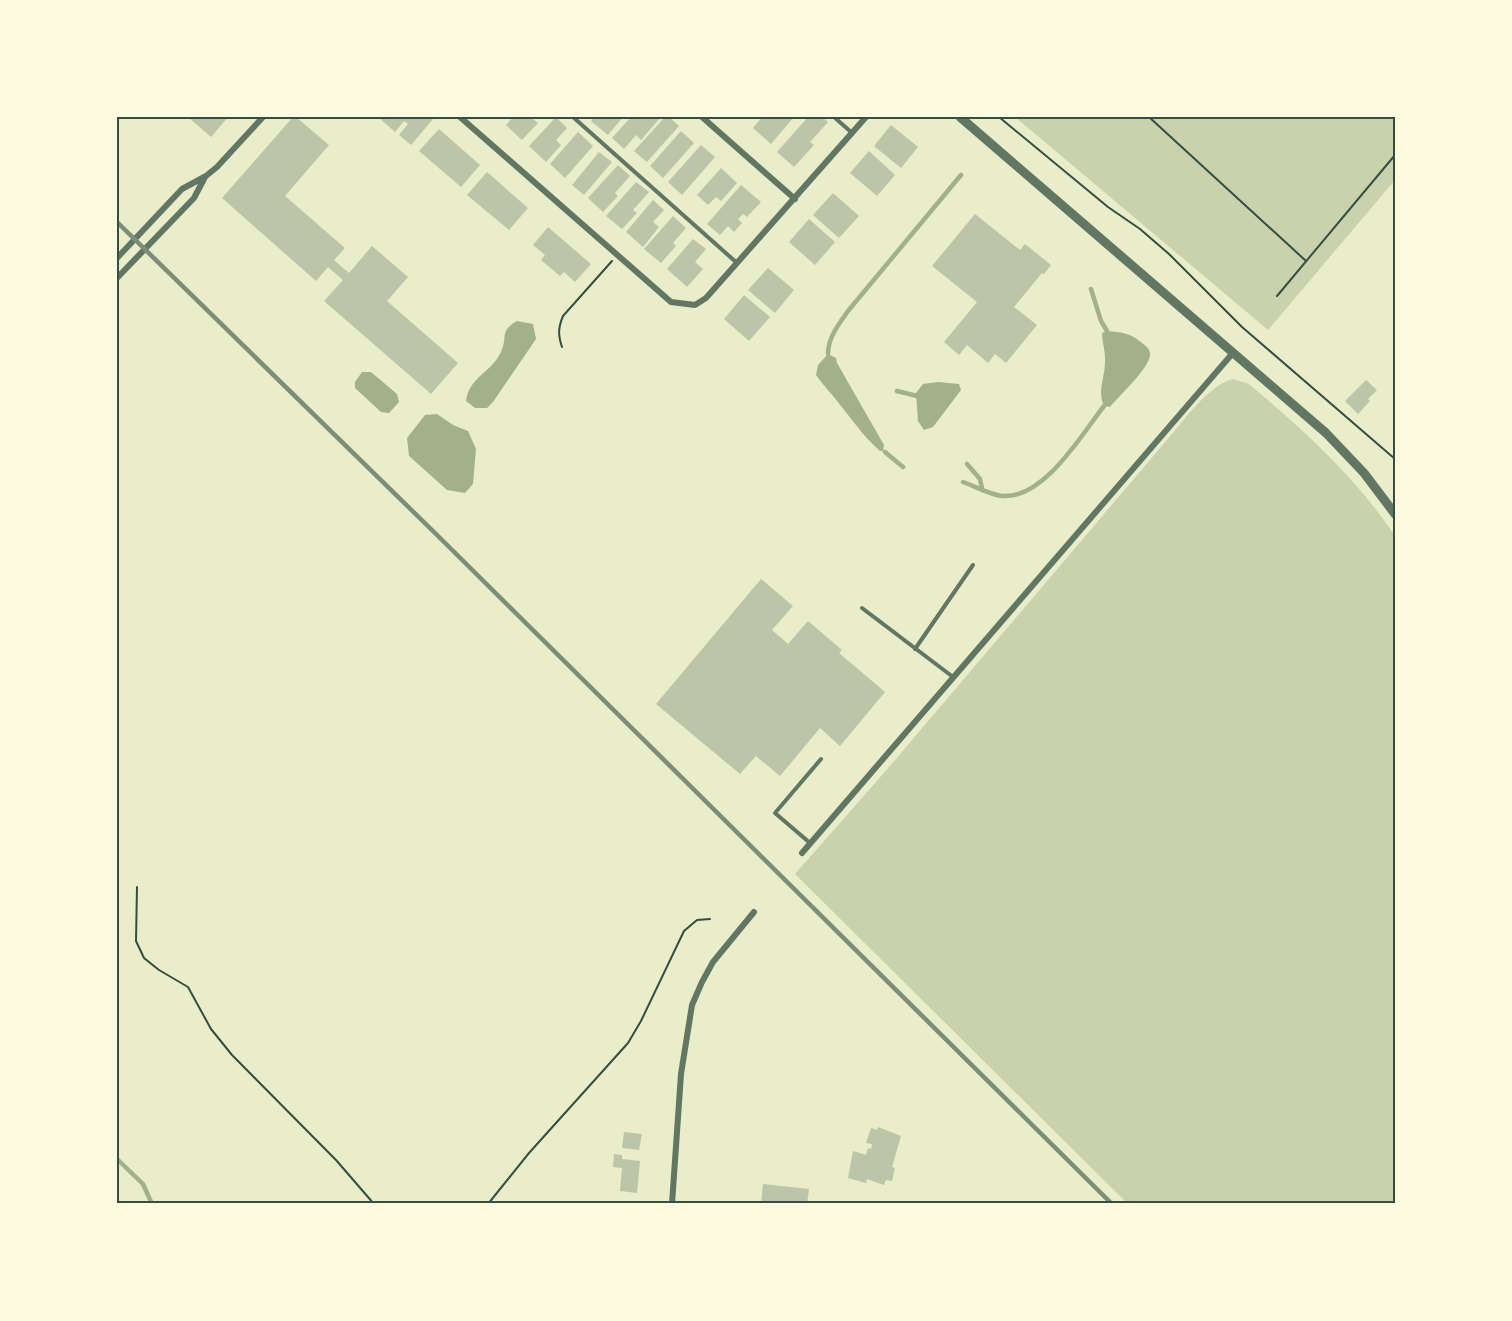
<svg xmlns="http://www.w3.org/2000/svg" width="1512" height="1321" font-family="Quicksand,sans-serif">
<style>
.green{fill:#cad2ad}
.water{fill:#a3b18a}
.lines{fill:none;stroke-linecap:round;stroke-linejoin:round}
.stream{stroke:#a3b18a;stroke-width:4.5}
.building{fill:#bcc5a7}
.path{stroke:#344e41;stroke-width:2}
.service{stroke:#617663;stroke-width:4}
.minor{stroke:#617663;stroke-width:6}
.tertiary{stroke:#617663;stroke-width:9}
.rail{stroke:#7c8e77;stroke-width:4.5}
.neatline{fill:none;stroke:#344e41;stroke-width:2}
</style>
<rect width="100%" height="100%" fill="#e9edc9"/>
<path class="green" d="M 1015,117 L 1395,117 L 1395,180 L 1268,330 Z
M 1233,379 L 1249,384 C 1303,430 1356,477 1395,536 L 1395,1204 L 1128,1204 L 795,874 L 890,766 L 1166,441 C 1183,422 1208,385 1233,379 Z"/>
<path class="water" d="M 517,321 L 533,324 L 536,339 L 493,402 L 487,408 L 475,408 L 466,401 C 469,377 492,372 501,352 C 508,337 499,331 517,321 Z
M 1107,331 C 1121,332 1131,333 1142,343 C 1146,346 1150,349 1150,354 C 1151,367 1118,397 1110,407 L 1104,406 C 1097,392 1105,377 1105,362 C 1106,352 1102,343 1102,333 Z
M 828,354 L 836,358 L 837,363 L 880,438 L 884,445 L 883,451 L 880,451 C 862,435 852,419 837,401 C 830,392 823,385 816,375 L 818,365 Z
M 362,372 L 371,372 L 397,394 L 399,402 L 389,413 L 381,412 L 355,388 L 355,382 Z
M 938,382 L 959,384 L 961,390 L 933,427 L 924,430 L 918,421 L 916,393 L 923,384 Z
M 437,414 L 453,425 L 468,431 L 476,449 L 473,484 L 465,493 L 447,490 L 409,456 L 407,438 L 425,415 Z"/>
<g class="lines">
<path class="stream" d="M 1091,289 L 1101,321 L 1107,331
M 828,354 C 828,337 839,324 848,311 L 961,175
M 897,391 L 917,396
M 885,452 L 903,467
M 967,464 L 980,479 L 982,488
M 963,482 C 974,486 993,496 1003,496 C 1044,499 1082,434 1104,406
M 117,1159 L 143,1184 L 152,1204"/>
</g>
<path class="building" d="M 188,117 L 228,117 L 211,137 Z
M 293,117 L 296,117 L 329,145 L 285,196 L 345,248 L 334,260 L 349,273 L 372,246 L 408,277 L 387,301 L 458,363 L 431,394 L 324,301 L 343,280 L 328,267 L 316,281 L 222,198 Z
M 378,117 L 431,117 L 433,119 L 411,145 L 399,135 L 408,124 L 404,121 L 395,132 Z
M 513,117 L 535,117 L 533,119 L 538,123 L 522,140 L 506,125 Z
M 556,117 L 567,128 L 556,140 L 561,145 L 546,162 L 529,146 Z
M 595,117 L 623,117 L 608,135 L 591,121 Z
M 631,117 L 661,117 L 641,140 L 636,135 L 624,149 L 612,138 Z
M 665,117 L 669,117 L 679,126 L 647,162 L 634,151 Z
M 762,117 L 794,117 L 771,144 L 753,128 Z
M 808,117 L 822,117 L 828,122 L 810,142 L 814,145 L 794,167 L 777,152 Z
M 891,125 L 918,147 L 901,168 L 874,146 Z
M 439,129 L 480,165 L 461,187 L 419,151 Z
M 681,131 L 694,143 L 663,178 L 650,166 Z
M 578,132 L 593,146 L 565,178 L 550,164 Z
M 701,145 L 715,157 L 682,195 L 668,182 Z
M 869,151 L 895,175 L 877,196 L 850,173 Z
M 599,152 L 612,162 L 584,195 L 572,185 Z
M 618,165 L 630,176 L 615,193 L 618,196 L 603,212 L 588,198 Z
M 721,168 L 737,183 L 721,201 L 716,197 L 708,205 L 697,195 Z
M 487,172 L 528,208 L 509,230 L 467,195 Z
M 636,182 L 649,192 L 633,210 L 637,213 L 622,229 L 606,216 Z
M 741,185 L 761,202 L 747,217 L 743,214 L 738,219 L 742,223 L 734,232 L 728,226 L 720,235 L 707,224 Z
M 833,193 L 859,216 L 839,238 L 813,215 Z
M 653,200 L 664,210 L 653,222 L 659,227 L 643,247 L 626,232 Z
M 975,214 L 1020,250 L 1025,244 L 1051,265 L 1044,274 L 1042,273 L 1014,307 L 1037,325 L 1006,363 L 995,354 L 988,363 L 967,345 L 959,355 L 944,342 L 977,302 L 932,266 Z
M 673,216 L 686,228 L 673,243 L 676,246 L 661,263 L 644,249 Z
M 809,219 L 835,242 L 815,265 L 789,242 Z
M 548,227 L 591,264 L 575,282 L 564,272 L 560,276 L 541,260 L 545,255 L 533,245 Z
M 693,239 L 706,249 L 695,262 L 703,269 L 687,287 L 667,269 Z
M 768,268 L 794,290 L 775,313 L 748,290 Z
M 744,295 L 770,317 L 749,341 L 724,319 Z
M 1366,380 L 1377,390 L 1368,399 L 1370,401 L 1358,414 L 1345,401 Z
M 761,579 L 793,606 L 772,630 L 788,644 L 808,621 L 842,650 L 839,653 L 885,692 L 840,746 L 820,728 L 780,776 L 756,756 L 740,774 L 656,704 Z
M 878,1127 L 901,1136 L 892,1167 L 895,1168 L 892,1181 L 886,1180 L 884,1185 L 867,1179 L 866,1183 L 848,1178 L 853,1151 L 866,1155 L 868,1148 L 871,1149 L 872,1144 L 866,1143 L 871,1128 L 877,1130 Z
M 624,1132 L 642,1134 L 639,1150 L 622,1148 Z
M 614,1154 L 622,1155 L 622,1159 L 640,1161 L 637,1193 L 620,1191 L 622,1168 L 613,1167 Z
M 763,1184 L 809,1189 L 807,1204 L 761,1204 Z"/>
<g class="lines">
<path class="path" d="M 999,117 L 1108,207 L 1140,229 L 1169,254 L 1242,327 L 1395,459
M 1149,117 L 1306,261
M 1277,296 L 1395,155
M 562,347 C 558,335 558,328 563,316 L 612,261
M 137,887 L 136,941 L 144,958 L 159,970 L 188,987 L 211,1029 L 232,1055 L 336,1160 L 374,1204
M 488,1204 L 529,1153 L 628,1043 L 641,1021 L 684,931 L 697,920 L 710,919"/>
<path class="service" d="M 573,117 L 737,263
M 834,117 L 851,132
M 862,608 L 953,677
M 915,649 L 973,565
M 810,843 L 775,813 L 821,759"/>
<path class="minor" d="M 460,117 L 671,302 L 695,305 L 706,298 L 866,117
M 702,117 L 795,199
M 117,258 L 182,189 L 206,176 L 217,167 L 263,117
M 117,278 L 194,198 L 205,177
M 802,853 L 1232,354
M 672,1204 L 681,1074 L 692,1005 L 702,982 L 713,962 L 754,912"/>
<path class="tertiary" d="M 960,117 L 1326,433 L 1364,473 L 1395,514"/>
<path class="rail" d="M 117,222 L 436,534 L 1112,1204"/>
</g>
<rect width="1512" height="1321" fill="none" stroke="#fefae0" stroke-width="237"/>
<rect x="118" y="118" width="1276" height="1084" class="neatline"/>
</svg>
